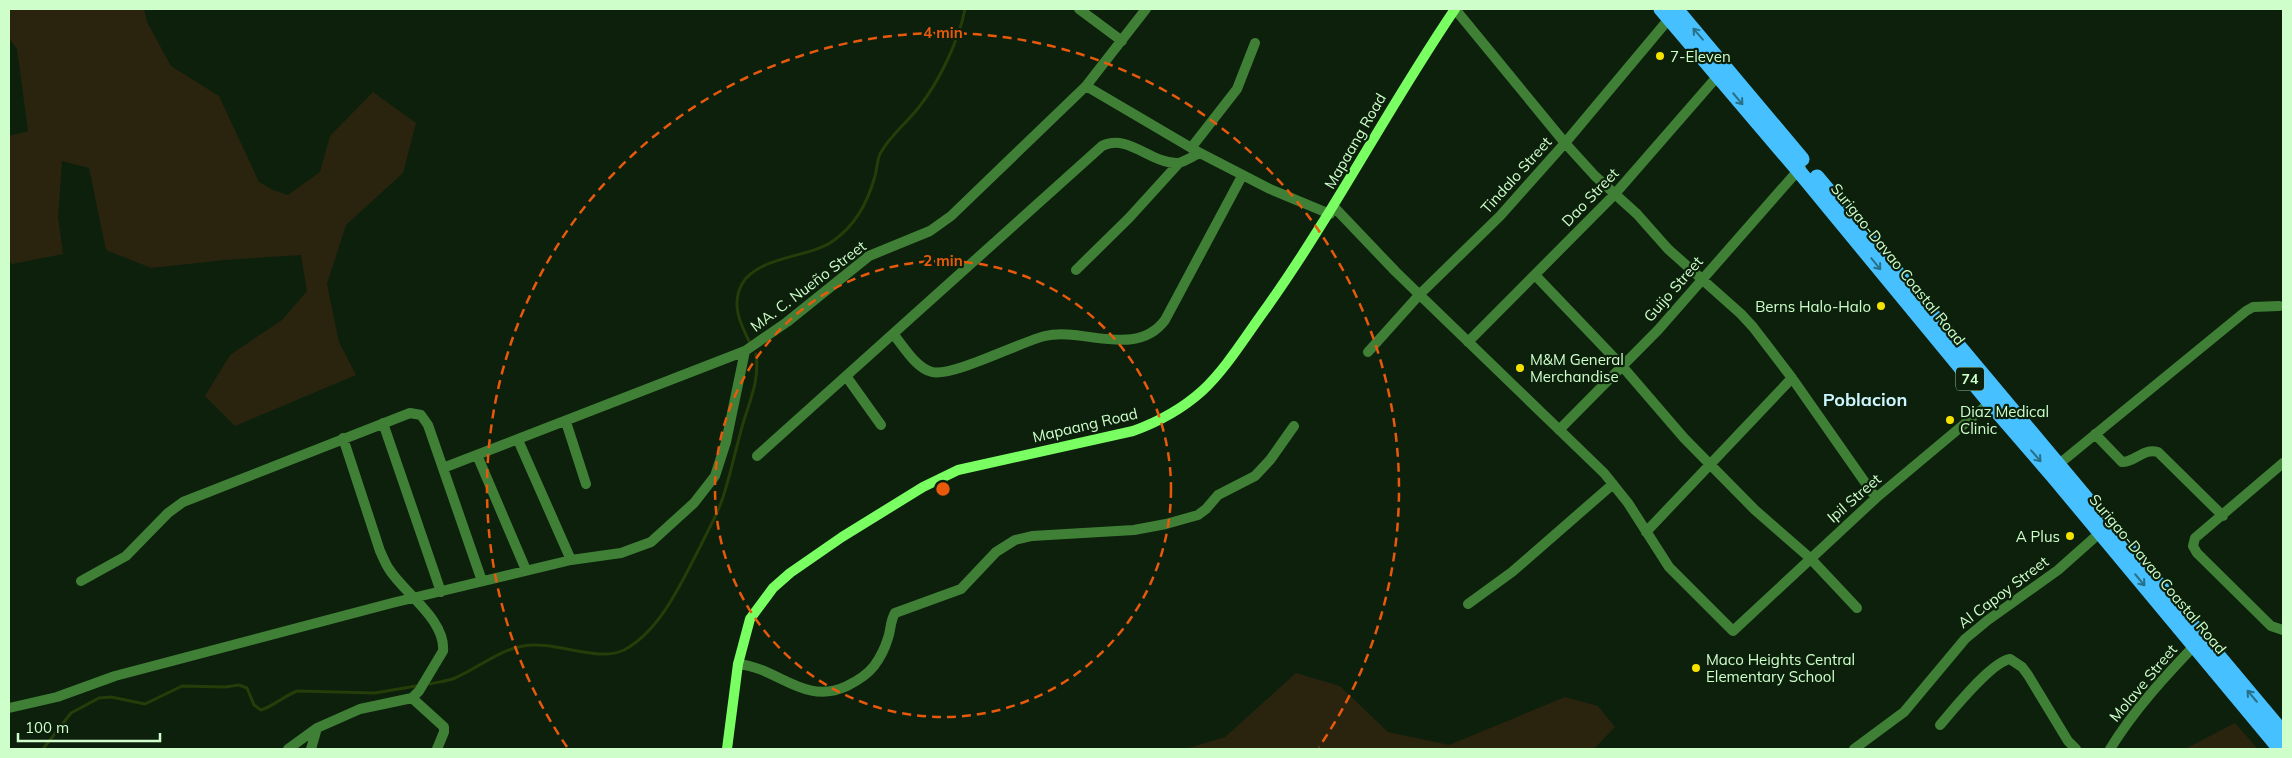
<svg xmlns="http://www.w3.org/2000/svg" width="2292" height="758" font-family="Mulish,sans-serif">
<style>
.green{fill:#2a240f}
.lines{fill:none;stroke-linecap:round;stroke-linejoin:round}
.stream{stroke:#253d08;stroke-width:3}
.street{stroke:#408036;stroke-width:10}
.secondary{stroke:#7aff62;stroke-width:10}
.highway{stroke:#46c0ff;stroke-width:15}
.oneway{stroke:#297086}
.ring{fill:none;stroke:#e8590c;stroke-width:2.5;stroke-dasharray:9 6}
.poi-dot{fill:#f6e200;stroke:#0c200c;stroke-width:2}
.labels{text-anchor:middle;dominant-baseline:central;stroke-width:4.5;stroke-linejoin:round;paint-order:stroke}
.shield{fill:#0c200c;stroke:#94bc92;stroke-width:1}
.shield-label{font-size:14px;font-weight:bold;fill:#ceffcb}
.poi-label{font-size:15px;fill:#ceffcb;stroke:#0c200c;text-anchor:start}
.street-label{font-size:15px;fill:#ceffcb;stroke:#0c200c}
.quarter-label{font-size:18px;font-weight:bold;fill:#cdf6ff;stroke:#0c200c}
.centre{fill:#e8590c;stroke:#0c200c;stroke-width:2.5}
.ring-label{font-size:15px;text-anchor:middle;font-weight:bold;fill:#e8590c;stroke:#0c200c;stroke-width:4.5;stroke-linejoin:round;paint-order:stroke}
</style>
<rect width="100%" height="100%" fill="#0c200c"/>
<path class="green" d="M 9,9 L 144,9 L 147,22 L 171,66 L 219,96 L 259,182 L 273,190 L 288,195 L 320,172 L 330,136 L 373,92 L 416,123 L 403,173 L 346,225 L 327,284 L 339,342 L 356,375 L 235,426 L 205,396 L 230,355 L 282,320 L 307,291 L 301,255 L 224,260 L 151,268 L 106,250 L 89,168 L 62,161 L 58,217 L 63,254 L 12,264 L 9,260 L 9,136 L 28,131 L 17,49 L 9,38 Z
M 1296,673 L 1340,686 L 1388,732 L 1449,745 L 1565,697 L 1598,706 L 1615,727 L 1594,749 L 1185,749 L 1225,737 Z
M 2235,723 L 2258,749 L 2185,749 Z"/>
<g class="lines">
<path class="stream" d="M 749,341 C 740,323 731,304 742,284 C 758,256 809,258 833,241 C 856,225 868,202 875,176 C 877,169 877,161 880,154 C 890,135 906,124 919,107 C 939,82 959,40 965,9
M 430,684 C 438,682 448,681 455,678 C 478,668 499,650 523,646 C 554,640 597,663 624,650 C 661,631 683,579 701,545 C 708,530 717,515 722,500 C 730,477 735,452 742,427 C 749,402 760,381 756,354
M 43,749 L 71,713 L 99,698 L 111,697 L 145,704 L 182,686 L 225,687 L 239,685 L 247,688 L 254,705 L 261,710 C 274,706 284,696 297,691 L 375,693 L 416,686"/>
<path class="street" d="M 1079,9 L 1122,41
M 1455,9 L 1565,143 L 1595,176 L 1637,214 L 1668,249 L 1741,314 L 1753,327 L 1792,378 L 1876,498
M 1086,86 L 1200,153 L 1270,189 L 1330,214
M 1191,148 L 1237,89 L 1255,43
M 1334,207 L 1396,272 L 1604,473 L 1628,503 L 1669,567 L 1733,631 L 1876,498 L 1993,400
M 1076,270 L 1129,218 L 1179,163
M 1535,275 L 1622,366 L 1684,438 L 1755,510 L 1810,558 L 1857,608
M 894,335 C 904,347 916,368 932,372 C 953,377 1020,342 1045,336 C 1083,327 1136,359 1165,320 L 1242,176
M 1468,342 L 1614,195 L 1722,71
M 1368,352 L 1420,294 L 1500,216 L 1565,143 L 1673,14
M 846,376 L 881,425
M 566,422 L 586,484
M 383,423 L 441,592
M 1559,430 L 1658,330 L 1801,167
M 2095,434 L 2122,462 C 2136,462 2142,448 2158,452 L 2223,516
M 518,440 L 571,560
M 477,455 L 526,570
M 757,456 L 1102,146 C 1128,133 1151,164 1178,163 C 1184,162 1193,156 1200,153
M 2283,463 L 2195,538 L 2193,546 L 2197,553 L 2271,626 L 2283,630
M 2059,464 L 2246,311 L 2253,307 L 2279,306
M 443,468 L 745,351 L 787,322 L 869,256 L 930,231 L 951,216 L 1086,86 L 1146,9
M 1646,532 L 1792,378
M 81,581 L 126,556 L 168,513 L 183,502 L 410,413 L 421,415 L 428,425 L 482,581
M 1468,604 L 1512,572 L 1613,484
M 738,664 C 779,668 804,706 847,686 C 857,681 867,675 874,666 C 880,658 885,648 888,638 C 891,630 890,621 895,613 L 961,589 L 996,552 L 1015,540 L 1032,536 L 1134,530 L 1166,524 L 1198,515 L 1206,509 L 1218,495 L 1255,476 L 1270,460 L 1294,426
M 412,698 L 444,727 L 444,732 L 437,749
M 9,708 L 57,697 L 115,676 L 392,603 L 571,560 L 621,553 L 651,542 L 694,503 L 715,476 L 726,442 L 745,351
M 1940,725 C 1953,710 1991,662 2010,659 L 2022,667 L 2028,675 L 2068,741 L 2076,749
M 288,749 L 317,728 L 360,709 L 412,698 L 419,691 L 443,651 C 446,620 404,593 389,569 C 385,563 383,557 380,551 L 343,438
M 311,749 L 317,728
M 1854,749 L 1904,712 L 1965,639 L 1988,620 L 2058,570 L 2103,530
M 2110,749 C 2134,710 2166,675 2198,642"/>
<path class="secondary" d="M 727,749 L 738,664 L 750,619 L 773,588 L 790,573 L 842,537 L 923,487 L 958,470 L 1133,431 C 1158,422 1182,409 1202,391 C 1226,369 1247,334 1267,307 C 1335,211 1389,106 1455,9"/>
<path class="highway" d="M 1661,9 L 1798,170 L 1990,403 L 2053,476 L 2280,749
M 1676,9 L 1802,159
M 1817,177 L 2283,733"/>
</g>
<defs><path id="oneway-shaft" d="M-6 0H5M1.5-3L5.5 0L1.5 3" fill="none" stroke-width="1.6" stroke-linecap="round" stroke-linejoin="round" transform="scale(1.25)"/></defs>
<g class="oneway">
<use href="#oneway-shaft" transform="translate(1698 34) rotate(-131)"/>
<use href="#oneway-shaft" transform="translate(1738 99) rotate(50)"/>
<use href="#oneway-shaft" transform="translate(1876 264) rotate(51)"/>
<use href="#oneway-shaft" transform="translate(2036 456) rotate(49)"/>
<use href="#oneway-shaft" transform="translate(2140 580) rotate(50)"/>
<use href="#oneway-shaft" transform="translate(2252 696) rotate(-130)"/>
</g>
<g class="ring">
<circle cx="943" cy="489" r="228"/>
<path d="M567 747A456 456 0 1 1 1319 747"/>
</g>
<g class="poi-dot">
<circle cx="1660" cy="56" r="5"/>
<circle cx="1881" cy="306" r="5"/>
<circle cx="1520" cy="368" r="5"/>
<circle cx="1950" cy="420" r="5"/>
<circle cx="2070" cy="536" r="5"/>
<circle cx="1696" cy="668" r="5"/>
</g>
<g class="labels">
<rect class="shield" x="1956" y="367.5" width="28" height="23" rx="4"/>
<g class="shield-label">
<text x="1970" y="379">74</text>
</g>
<g class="poi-label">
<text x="1670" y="56">7-Eleven</text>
<text x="1871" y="306" text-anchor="end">Berns Halo-Halo</text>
<text x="1530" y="359">M&amp;M General<tspan x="1530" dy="17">Merchandise</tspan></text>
<text x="1960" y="411">Diaz Medical<tspan x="1960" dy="17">Clinic</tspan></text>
<text x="2060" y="536" text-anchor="end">A Plus</text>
<text x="1706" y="659">Maco Heights Central<tspan x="1706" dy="17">Elementary School</tspan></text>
</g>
<g class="street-label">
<text transform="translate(1355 141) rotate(-60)">Mapaang Road</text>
<text transform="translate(1516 175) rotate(-48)">Tindalo Street</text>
<text transform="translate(1590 197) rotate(-46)">Dao Street</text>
<text transform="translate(1898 264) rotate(51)">Surigao-Davao Coastal Road</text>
<text transform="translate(808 286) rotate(-37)">MA. C. Nueño Street</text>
<text transform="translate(1673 289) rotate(-49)">Guijo Street</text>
<text transform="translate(1085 425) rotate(-13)">Mapaang Road</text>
<text transform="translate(1854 498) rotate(-41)">Ipil Street</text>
<text transform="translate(2158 574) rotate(50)">Surigao-Davao Coastal Road</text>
<text transform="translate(2003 592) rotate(-37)">Al Capoy Street</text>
<text transform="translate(2143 683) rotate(-50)">Molave Street</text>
</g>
<g class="quarter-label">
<text x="1865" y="399">Poblacion</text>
</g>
</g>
<circle cx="943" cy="489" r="8" class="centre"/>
<g class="ring-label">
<text x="943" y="38">4 min</text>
<text x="943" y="266">2 min</text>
</g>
<rect width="2292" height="758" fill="none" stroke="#ceffcb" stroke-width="20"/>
<path d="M18 733v8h142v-8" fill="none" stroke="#ceffcb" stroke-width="2.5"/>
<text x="25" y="733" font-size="15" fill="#ceffcb" stroke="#0c200c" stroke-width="4" paint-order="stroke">100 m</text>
</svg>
